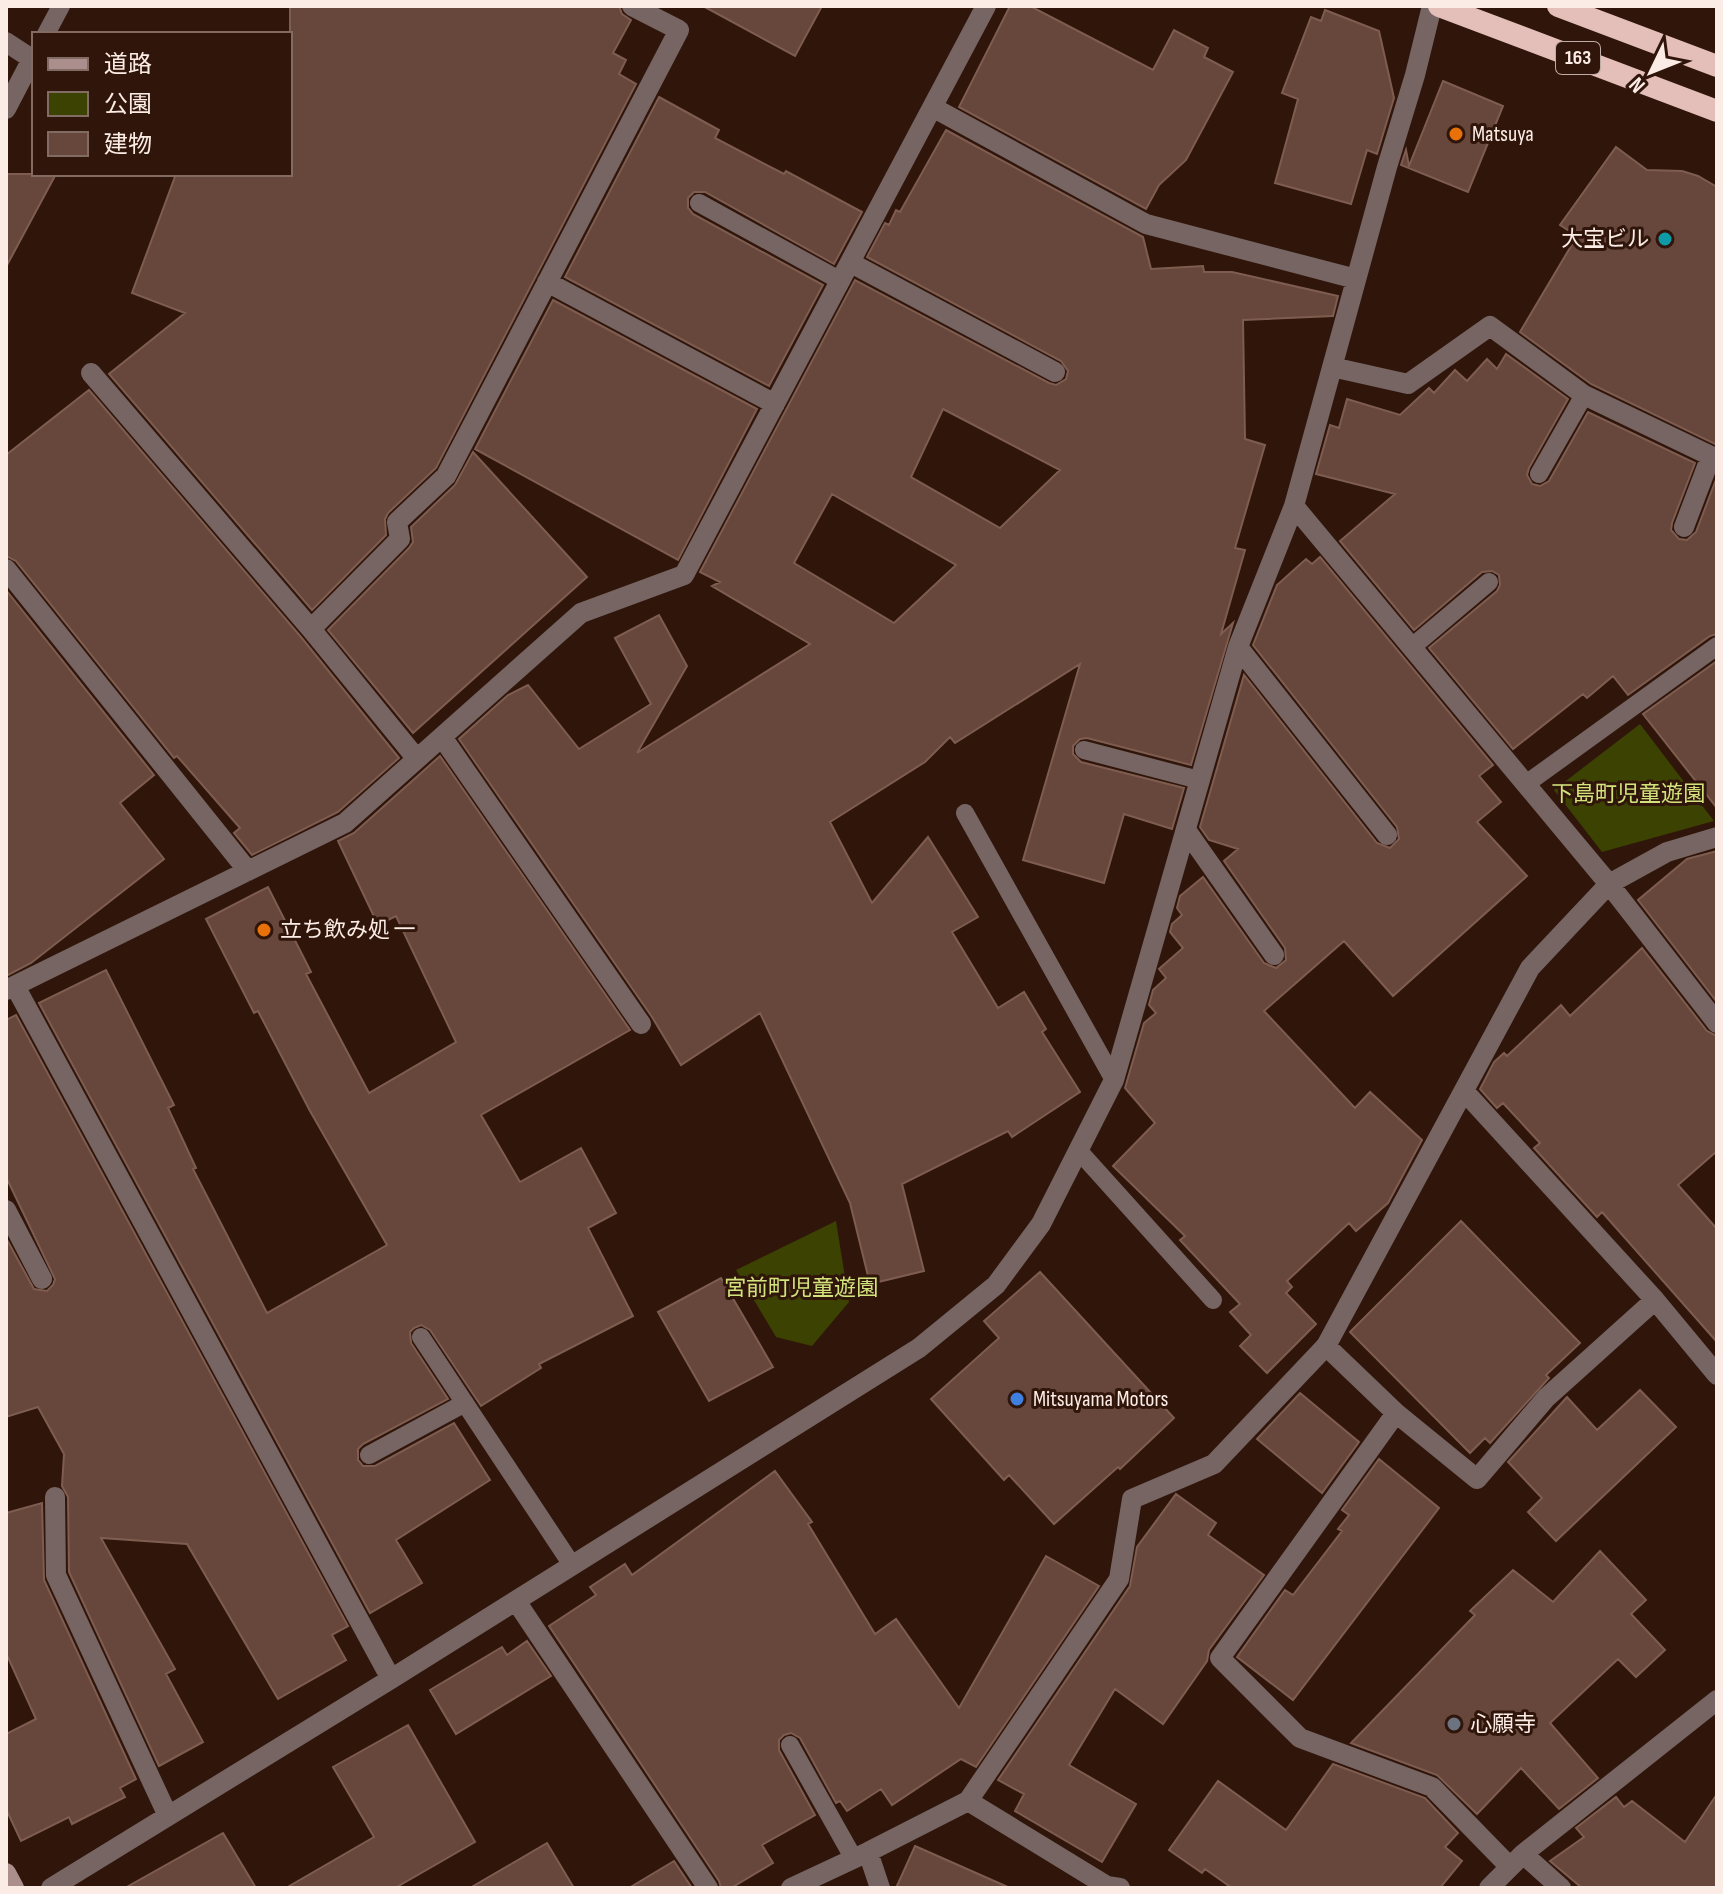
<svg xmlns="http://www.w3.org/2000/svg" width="1723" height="1894" font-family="'Sofia Sans Condensed','Noto Sans JP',sans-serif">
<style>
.green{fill:#3b4202}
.building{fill:#67473b;stroke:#7e5d50;stroke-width:2;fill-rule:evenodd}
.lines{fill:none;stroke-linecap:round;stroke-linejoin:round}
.service{stroke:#766563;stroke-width:18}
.pedestrian{stroke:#766563;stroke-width:20}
.minor{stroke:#766563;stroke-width:20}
.secondary{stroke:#aa8f8c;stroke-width:20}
.trunk{stroke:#e4beb9;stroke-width:22}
.food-dot{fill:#e8710a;stroke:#30150a;stroke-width:3}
.culture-dot{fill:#0f9aa8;stroke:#30150a;stroke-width:3}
.shop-dot{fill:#3f7fe0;stroke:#30150a;stroke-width:3}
.worship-dot{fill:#6b7280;stroke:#30150a;stroke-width:3}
.labels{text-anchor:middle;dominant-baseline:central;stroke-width:6;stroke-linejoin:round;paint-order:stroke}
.shield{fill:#30150a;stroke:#bfaca4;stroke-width:2}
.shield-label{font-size:20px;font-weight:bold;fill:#fcece6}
.poi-label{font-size:22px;fill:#fcece6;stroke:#30150a;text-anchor:start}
.park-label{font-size:22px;fill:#d2e37c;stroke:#30150a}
</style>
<rect width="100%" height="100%" fill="#30150a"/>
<path class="green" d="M 1640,724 L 1714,821 L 1602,852 L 1554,790 Z
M 836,1221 L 849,1302 L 812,1346 L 776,1337 L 736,1270 Z"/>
<path class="building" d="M 290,6 L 619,6 L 622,14 L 631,20 L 613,53 L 626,60 L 619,74 L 636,84 L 436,468 L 388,513 L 385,519 L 386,535 L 312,610 L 109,374 L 185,313 L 132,293 L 176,174 L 290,174 Z
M 703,6 L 822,6 L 795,56 Z
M 1010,6 L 1030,6 L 1153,70 L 1174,30 L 1208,48 L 1204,57 L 1233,72 L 1186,160 L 1159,185 L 1146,209 L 959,107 Z
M 1325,10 L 1379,31 L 1394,98 L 1377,154 L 1367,150 L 1351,204 L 1275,183 L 1298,99 L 1282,93 L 1311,17 L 1321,21 Z
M 1443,81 L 1503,106 L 1468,192 L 1401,165 L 1406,150 L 1409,166 Z
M 659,97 L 719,130 L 715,138 L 784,174 L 786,171 L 862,212 L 834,264 L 705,192 L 694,192 L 688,198 L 688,208 L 693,214 L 823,285 L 769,386 L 565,277 Z
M 946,130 L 1143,237 L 1151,269 L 1203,266 L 1204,272 L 1232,272 L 1338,296 L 1333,316 L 1243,320 L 1245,439 L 1265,445 L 1235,548 L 1245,550 L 1221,634 L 1233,623 L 1191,765 L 1087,738 L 1080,739 L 1073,746 L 1073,754 L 1081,762 L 1184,788 L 1172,829 L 1124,814 L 1104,883 L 1023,860 L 1080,664 L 955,743 L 950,737 L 925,762 L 830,822 L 872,903 L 928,837 L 978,917 L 952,932 L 998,1008 L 1024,992 L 1046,1029 L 1042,1032 L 1080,1092 L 1012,1137 L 1008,1131 L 902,1184 L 924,1271 L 870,1284 L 850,1203 L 760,1013 L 681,1065 L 652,1017 L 459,739 L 508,695 L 528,685 L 579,749 L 651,704 L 615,638 L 659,615 L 687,666 L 637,753 L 810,644 L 712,586 L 720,582 L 700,572 L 855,280 L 1049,383 L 1056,385 L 1066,379 L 1068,371 L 1061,361 L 867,257 L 885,223 L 889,225 L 896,210 L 900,212 ZM 943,409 L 1060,470 L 1000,528 L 911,477 ZM 832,494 L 956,565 L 894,623 L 794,563 Z
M 1616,147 L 1647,170 L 1682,171 L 1698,176 L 1717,187 L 1717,445 L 1591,384 L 1520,332 L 1577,236 L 1560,225 Z
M 6,174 L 56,174 L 6,267 Z
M 553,300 L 757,409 L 678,560 L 475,449 Z
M 1506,354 L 1568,399 L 1529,468 L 1527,475 L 1532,484 L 1540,486 L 1549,481 L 1588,412 L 1695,463 L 1672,523 L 1671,530 L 1679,539 L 1687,540 L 1696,532 L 1717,477 L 1717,634 L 1710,636 L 1628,695 L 1613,676 L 1587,698 L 1583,694 L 1513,749 L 1429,648 L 1497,591 L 1500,585 L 1499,575 L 1492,571 L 1482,572 L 1414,630 L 1340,541 L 1395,494 L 1316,474 L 1330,425 L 1339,428 L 1347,399 L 1400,415 L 1429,388 L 1434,393 L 1455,370 L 1467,381 L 1487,359 L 1497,369 Z
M 89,390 L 301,637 L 399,758 L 338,812 L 252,855 L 234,833 L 240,828 L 177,756 L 174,758 L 16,561 L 6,556 L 6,455 Z
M 473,452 L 587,577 L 413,733 L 328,630 L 409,548 L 413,542 L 411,527 L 455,485 Z
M 1320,557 L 1493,765 L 1479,776 L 1501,802 L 1477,822 L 1527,876 L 1393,996 L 1344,941 L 1264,1011 L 1355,1108 L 1370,1092 L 1422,1140 L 1388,1203 L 1356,1231 L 1349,1223 L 1287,1281 L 1292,1287 L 1286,1293 L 1316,1324 L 1267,1373 L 1240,1346 L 1251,1335 L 1230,1312 L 1240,1304 L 1180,1240 L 1185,1236 L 1113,1166 L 1155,1123 L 1125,1088 L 1144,1023 L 1156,1013 L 1149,1005 L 1153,990 L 1166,978 L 1159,969 L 1183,948 L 1170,932 L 1172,924 L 1182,915 L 1177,908 L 1180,896 L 1203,877 L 1264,963 L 1276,968 L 1286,960 L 1285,948 L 1224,861 L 1238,849 L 1209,840 L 1200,827 L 1244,675 L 1377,843 L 1390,848 L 1399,839 L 1397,827 L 1253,645 L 1277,585 L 1306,559 L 1312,564 Z
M 6,590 L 154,775 L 120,803 L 164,859 L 31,963 L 6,976 Z
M 1717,661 L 1717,808 L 1643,714 Z
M 440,756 L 630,1030 L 481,1115 L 520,1182 L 581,1148 L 616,1213 L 588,1228 L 633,1316 L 539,1364 L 541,1368 L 481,1406 L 430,1330 L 421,1325 L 414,1328 L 410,1332 L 411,1343 L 448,1399 L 363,1444 L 358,1449 L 358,1460 L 363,1466 L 375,1466 L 454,1423 L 490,1480 L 396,1540 L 422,1583 L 370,1613 L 39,1003 L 106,970 L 174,1105 L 168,1108 L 196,1168 L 193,1169 L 267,1313 L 387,1245 L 310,1111 L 258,1011 L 254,1013 L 206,919 L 268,887 L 311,972 L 306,974 L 369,1093 L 456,1042 L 396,916 L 378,925 L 338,841 L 354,833 Z
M 1717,851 L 1717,1002 L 1638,900 L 1687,859 Z
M 1642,948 L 1707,1031 L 1717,1036 L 1717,1151 L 1678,1185 L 1717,1229 L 1717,1342 L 1602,1212 L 1597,1217 L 1534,1148 L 1540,1143 L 1503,1103 L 1497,1108 L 1480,1089 L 1494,1062 L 1504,1053 L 1507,1056 L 1561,1005 L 1570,1016 Z
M 16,1015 L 348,1626 L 332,1635 L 346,1660 L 278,1699 L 187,1544 L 101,1538 L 175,1669 L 166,1674 L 203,1742 L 159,1766 L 69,1572 L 68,1497 L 62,1486 L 64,1454 L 38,1407 L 6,1417 L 6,1238 L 34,1289 L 47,1291 L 53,1285 L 55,1279 L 6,1177 L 6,1020 Z
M 1461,1221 L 1580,1343 L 1546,1375 L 1549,1378 L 1490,1443 L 1485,1438 L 1470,1453 L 1350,1332 Z
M 1040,1272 L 1174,1418 L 1120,1469 L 1118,1467 L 1054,1524 L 1009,1475 L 1004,1480 L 931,1399 L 999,1338 L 984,1321 Z
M 721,1278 L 773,1367 L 709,1401 L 658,1312 Z
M 1640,1390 L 1676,1427 L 1556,1541 L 1528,1512 L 1542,1498 L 1508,1462 L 1567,1397 L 1597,1430 Z
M 1300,1393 L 1359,1442 L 1322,1493 L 1257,1439 Z
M 1379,1459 L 1439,1508 L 1293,1700 L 1237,1657 L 1285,1590 L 1293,1595 L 1342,1531 L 1338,1529 L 1349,1515 L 1342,1510 Z
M 775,1471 L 812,1522 L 808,1524 L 875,1634 L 896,1619 L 959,1708 L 1046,1556 L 1099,1586 L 976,1767 L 961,1759 L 892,1805 L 881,1789 L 847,1811 L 840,1801 L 836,1803 L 800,1738 L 791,1733 L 784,1735 L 779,1740 L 779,1750 L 815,1815 L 762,1845 L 773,1863 L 731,1888 L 721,1888 L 719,1881 L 549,1626 L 596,1595 L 590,1587 L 625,1564 L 632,1575 Z
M 1176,1494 L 1216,1523 L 1208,1535 L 1264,1575 L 1209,1650 L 1207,1661 L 1163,1724 L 1115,1689 L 1069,1765 L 1136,1804 L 1102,1862 L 1015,1811 L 1024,1794 L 998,1780 L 1130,1586 L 1137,1547 Z
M 42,1503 L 44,1580 L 136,1779 L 120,1788 L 125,1797 L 72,1824 L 69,1817 L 21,1841 L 6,1809 L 6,1734 L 36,1719 L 6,1653 L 6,1513 Z
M 1600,1551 L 1646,1600 L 1631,1614 L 1665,1650 L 1636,1677 L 1618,1659 L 1550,1723 L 1598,1778 L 1559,1809 L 1521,1768 L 1477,1814 L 1437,1775 L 1351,1743 L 1475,1615 L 1470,1611 L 1513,1570 L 1553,1602 Z
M 527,1641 L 551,1676 L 456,1734 L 430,1690 L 502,1647 L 507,1655 Z
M 408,1725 L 475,1842 L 395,1888 L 286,1888 L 374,1837 L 333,1767 Z
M 1333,1764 L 1425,1798 L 1458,1833 L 1445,1847 L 1462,1861 L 1440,1888 L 1232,1888 L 1205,1869 L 1202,1873 L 1169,1850 L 1218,1781 L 1286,1830 Z
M 1717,1794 L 1717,1888 L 1582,1888 L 1550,1861 L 1584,1837 L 1576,1828 L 1616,1797 L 1624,1807 L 1632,1801 L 1685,1842 Z
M 223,1833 L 256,1888 L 125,1888 Z
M 547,1843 L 574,1888 L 470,1888 Z
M 915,1846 L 1010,1888 L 896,1888 Z
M 674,1861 L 692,1888 L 629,1888 Z"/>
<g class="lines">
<path class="service" d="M 46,34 L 61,6
M 699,203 L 841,281
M 1539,474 L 1584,395
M 1412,647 L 1489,582
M 1084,750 L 1199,780
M 1526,784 L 1717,646
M 965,813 L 1114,1080
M 1078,1150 L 1213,1300
M 421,1337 L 572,1565
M 369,1455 L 465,1403
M 790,1745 L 854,1859"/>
<path class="pedestrian" d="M 968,1801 L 1119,1579 L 1132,1499 L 1214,1464 L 1326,1346"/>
<path class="minor" d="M 6,42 L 32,59 L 6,109
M 934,108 L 1146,224 L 1356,279
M 851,263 L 1055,372
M 547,282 L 775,404
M 1332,367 L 1408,384 L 1490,326 L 1584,395 L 1711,456 L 1684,527
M 91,373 L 311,629 L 417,759
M 1294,506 L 1609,884 L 1717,1023
M 6,569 L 248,871
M 311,629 L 400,539 L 397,522 L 446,476 L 679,30 L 632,6
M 1238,647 L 1387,835
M 442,737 L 641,1024
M 1186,830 L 1274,955
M 15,986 L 391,1679
M 6,990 L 345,823 L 581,613 L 684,575 L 986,6
M 1464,1091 L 1655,1300 L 1717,1375
M 6,1210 L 42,1279
M 1655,1300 L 1546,1398 L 1477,1479 L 1396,1413 L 1326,1346 L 1530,968 L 1609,884 L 1667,852 L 1717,837
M 1396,1413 L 1220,1658 L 1300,1738 L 1432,1787 L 1510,1867
M 55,1497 L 56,1575 L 168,1816
M 516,1601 L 708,1888
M 868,1852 L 880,1888
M 1523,1854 L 1561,1888
M 51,1888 L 391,1679 L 919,1348 L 996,1285 L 1041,1224 L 1114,1080 L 1238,647 L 1294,506 L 1387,167 L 1415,75 L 1432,6
M 791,1888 L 868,1852 L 968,1801 L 1107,1886 L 1120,1888
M 1489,1888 L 1523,1854 L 1717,1700"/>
<path class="secondary" d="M 6,1873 L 14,1888"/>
<path class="trunk" d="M 1439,6 L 1717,111
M 1558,6 L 1717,66"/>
</g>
<g class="food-dot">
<circle cx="1456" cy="134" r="8"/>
<circle cx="264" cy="930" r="8"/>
</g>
<circle class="culture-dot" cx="1665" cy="239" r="8"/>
<circle class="shop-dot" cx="1017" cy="1399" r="8"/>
<circle class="worship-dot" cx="1454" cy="1724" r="8"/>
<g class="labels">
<rect class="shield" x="1556" y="42" width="44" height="32" rx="6"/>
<g class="shield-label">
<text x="1578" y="58">163</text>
</g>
<g class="poi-label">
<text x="1472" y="134">Matsuya</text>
<text x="1649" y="239" text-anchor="end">大宝ビル</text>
<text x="280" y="930">立ち飲み処 一</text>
<text x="1033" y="1399">Mitsuyama Motors</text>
<text x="1470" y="1724">心願寺</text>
</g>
<g class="park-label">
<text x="1628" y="794">下島町児童遊園</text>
<text x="801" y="1288">宮前町児童遊園</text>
</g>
</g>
<rect width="1723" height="1894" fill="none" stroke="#fcece6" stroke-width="16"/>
<rect x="32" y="32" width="260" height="144" fill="#30150a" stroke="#826b62" stroke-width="2"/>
<rect x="48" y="58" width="40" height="12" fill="#aa8f8c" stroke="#826b62" stroke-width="2"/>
<text x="104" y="72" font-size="24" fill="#fcece6">道路</text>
<rect x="48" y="92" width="40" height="24" fill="#3b4202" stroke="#826b62" stroke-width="2"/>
<text x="104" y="112" font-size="24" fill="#fcece6">公園</text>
<rect x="48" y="132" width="40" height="24" fill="#67473b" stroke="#826b62" stroke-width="2"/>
<text x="104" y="152" font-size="24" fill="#fcece6">建物</text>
<g transform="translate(1651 72) rotate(227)" stroke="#30150a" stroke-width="6" paint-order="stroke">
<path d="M0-6L14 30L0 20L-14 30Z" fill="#fcece6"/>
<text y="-12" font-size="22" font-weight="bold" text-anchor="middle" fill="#fcece6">N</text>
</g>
</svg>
